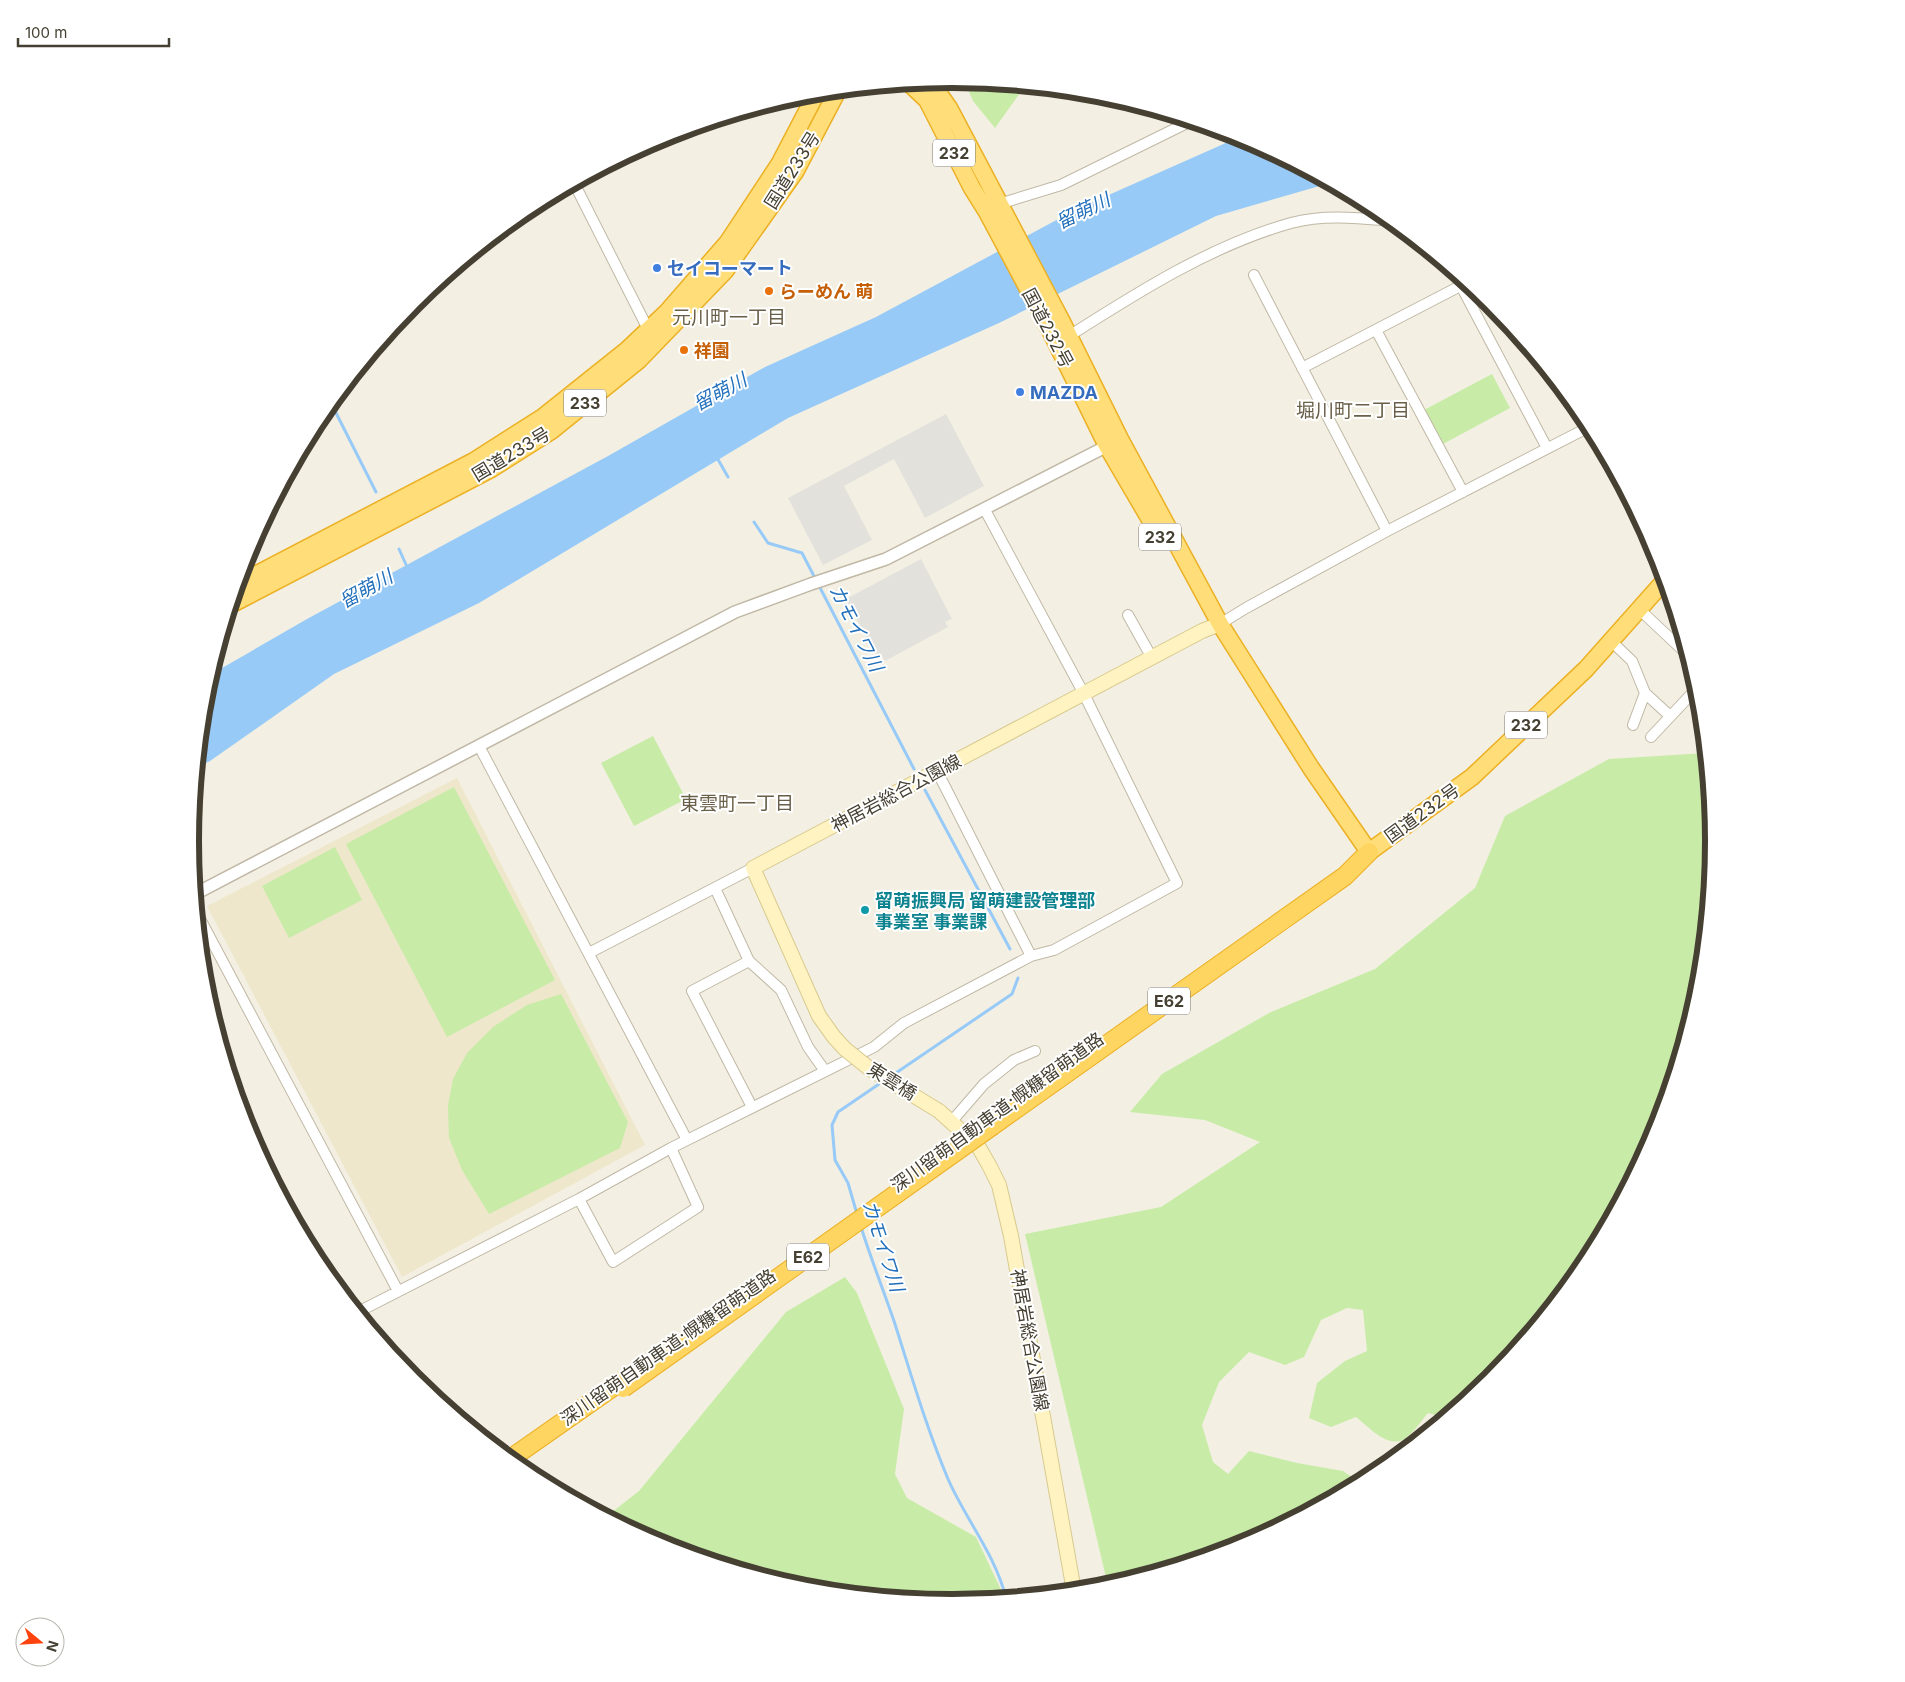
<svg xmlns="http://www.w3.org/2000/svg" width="1905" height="1682" font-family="Inter,'Noto Sans JP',sans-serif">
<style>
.education{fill:#eee7cb}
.green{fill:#c8eca7}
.parking{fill:#e3e1dc}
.water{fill:#98caf7}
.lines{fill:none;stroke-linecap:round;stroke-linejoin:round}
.stream{stroke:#98caf7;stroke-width:3}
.minor-casing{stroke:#c0b8a5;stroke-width:12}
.tertiary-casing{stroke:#c0b8a5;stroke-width:14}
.secondary-casing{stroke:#d8c98e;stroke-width:16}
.trunk-casing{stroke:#ecb024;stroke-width:19}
.motorway-casing{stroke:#ecb024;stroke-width:20}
.minor{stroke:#fff;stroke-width:10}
.tertiary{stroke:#fff;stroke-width:11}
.secondary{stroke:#fff4c1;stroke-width:14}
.trunk{stroke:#ffde79;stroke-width:16}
.motorway{stroke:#ffd562;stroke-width:18}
.secondary-bridge-casing{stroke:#d8c98e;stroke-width:16;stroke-linecap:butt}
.motorway-bridge-casing{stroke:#ecb024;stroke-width:20;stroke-linecap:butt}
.secondary-bridge{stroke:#fff4c1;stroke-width:14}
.motorway-bridge{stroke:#ffd562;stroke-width:18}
.shop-dot{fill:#3f7fe0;stroke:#fff;stroke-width:2}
.food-dot{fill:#e8710a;stroke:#fff;stroke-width:2}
.culture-dot{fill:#0f9aa8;stroke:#fff;stroke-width:2}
.labels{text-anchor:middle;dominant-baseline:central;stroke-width:4;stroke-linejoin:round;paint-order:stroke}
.shield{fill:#fff;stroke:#7e7970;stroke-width:1}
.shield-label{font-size:16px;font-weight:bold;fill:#464033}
.street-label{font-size:18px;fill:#464033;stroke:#fff}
.shop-label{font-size:18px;font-weight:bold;fill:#366cbe;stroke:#fff;text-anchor:start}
.food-label{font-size:18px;font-weight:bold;fill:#c56008;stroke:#fff;text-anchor:start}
.culture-label{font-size:18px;font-weight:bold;fill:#0d838f;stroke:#fff;text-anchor:start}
.water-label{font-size:19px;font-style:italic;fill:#2270bb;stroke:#fff}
.neighbourhood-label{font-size:19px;fill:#6a5f49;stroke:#fff}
.rim{fill:none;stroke:#464033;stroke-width:6}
</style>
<rect width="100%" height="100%" fill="#f3f0e3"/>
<path class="education" d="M 457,778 L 645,1145 L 402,1277 L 207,906 Z"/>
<path class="green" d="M 964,80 L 1025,86 L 995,128 L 973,101 Z
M 535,204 C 529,226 501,236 482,246 Z
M 1492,374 L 1510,408 L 1443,444 L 1424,410 Z
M 653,736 L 686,799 L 634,826 L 601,763 Z
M 1706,753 L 1715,841 L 1700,990 L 1657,1133 L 1586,1265 L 1491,1380 L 1445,1418 L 1428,1413 C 1421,1421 1415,1431 1407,1437 C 1390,1452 1368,1426 1356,1417 L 1331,1427 L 1309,1418 L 1317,1383 L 1345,1361 L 1367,1351 L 1363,1310 L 1347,1308 L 1321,1320 L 1304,1357 L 1285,1365 L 1249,1352 L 1219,1382 L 1202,1425 L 1213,1462 L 1228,1474 L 1249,1451 L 1297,1463 L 1343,1471 L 1360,1483 L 1244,1545 L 1108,1586 L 1025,1234 L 1161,1207 L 1260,1142 L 1205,1120 L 1130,1112 L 1162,1074 L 1269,1013 L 1375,969 L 1475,888 L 1505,816 L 1609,759 Z
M 454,787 L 555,980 L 447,1037 L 346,844 Z
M 335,847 L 362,900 L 289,938 L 262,886 Z
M 561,994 L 628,1122 L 620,1148 L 489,1214 L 462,1170 L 449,1138 L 448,1105 L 453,1079 L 467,1053 L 493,1027 L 527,1005 Z
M 845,1277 L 857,1293 L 904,1409 L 895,1474 L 907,1498 L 976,1537 L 1005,1598 L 952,1603 L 804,1589 L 661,1545 L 607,1516 L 639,1491 L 786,1312 Z"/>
<path class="parking" d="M 946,414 L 984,486 L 925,518 L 894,459 L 844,486 L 872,540 L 823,565 L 788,498 Z
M 921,559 L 952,619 L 945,622 L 948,627 L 885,661 L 881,655 L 877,657 L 846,599 Z"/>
<path class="water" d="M 1247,138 L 1330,183 L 1216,216 L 999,323 L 788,418 L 479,603 L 334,674 L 210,761 L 198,767 L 205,692 L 210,675 L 307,619 L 608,456 L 765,367 L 876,317 L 1077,209 L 1228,142 Z"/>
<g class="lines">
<path class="stream" d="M 331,403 L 376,492
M 716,456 L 728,477
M 754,522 L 768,543 L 802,553 L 914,769
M 399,549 L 408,569
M 925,790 L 1010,949
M 890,1077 L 1012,994 L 1018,978
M 857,1214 L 848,1183 L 835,1160 L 832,1125 L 838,1112 L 882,1082
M 861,1227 C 871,1259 883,1289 894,1321 C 911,1374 926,1427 948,1479 C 966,1520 995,1554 1006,1598"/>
<g class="minor-casing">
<path id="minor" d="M 574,183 L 650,333
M 999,204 L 1061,185 L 1191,121
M 1254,275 L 1387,531
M 1461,286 L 1547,448
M 1376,330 L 1463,492
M 1069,336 C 1138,292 1212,245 1291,223 C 1324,214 1359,218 1393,221
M 1302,368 L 1468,282
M 1639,609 L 1689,656
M 1128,615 L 1152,658
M 1220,624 L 1246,608 L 1387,531 L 1591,426
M 1611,641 L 1632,661 L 1645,693 L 1670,716
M 1633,725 L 1645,693
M 1651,737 L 1698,687
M 479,746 L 687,1140
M 937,771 L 1031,956
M 715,888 L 749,961 L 781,990 L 808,1047 L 825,1071
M 198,915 L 398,1291
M 589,953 L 753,868
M 749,961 L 692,991 L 752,1107
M 952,1121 L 984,1084 L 1014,1060 L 1035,1051
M 579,1199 L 613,1262 L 698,1207 L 671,1148
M 358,1312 L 579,1199 L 671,1148 L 874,1047 L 904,1023 L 1031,956 L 1054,950 L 1177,883 L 1084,694 L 985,510"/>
</g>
<g class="tertiary-casing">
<path id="tertiary" d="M 195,894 L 735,612 L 811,584 L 886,559 L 1113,443"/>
</g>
<g class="secondary-casing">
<path id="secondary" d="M 845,1049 L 834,1037 L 819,1016 L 753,868 L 1202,631 L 1220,624
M 939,1111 L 978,1146 L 989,1165 L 999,1185 L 1011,1236 L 1074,1591"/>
</g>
<g class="trunk-casing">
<path id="trunk" d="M 930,81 L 949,108 L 1062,322 L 1120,439 L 1220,624 L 1311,768 L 1369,852 L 1472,777 L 1586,669 L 1666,579
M 909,83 L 927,100 L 972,188 L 987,212 L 1049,328 L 1107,446 L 1162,540
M 238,584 L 474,461 L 543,417 L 627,350 L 667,312 L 728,242 L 780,163 L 817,92
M 232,604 L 491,469 L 551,431 L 639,360 L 725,271 L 795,172 L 838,90"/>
</g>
<g class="motorway-casing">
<path id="motorway" d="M 992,1126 L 1345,876 L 1369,852
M 510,1459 L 620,1382"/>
</g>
<use href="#minor" class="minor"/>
<use href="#tertiary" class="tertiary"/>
<use href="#secondary" class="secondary"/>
<use href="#trunk" class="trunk"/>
<use href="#motorway" class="motorway"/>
<g class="secondary-bridge-casing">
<path id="secondary-bridge" d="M 845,1049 L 870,1069 L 939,1111"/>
</g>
<g class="motorway-bridge-casing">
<path id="motorway-bridge" d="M 623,1388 L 992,1126"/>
</g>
<use href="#secondary-bridge" class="secondary-bridge"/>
<use href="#motorway-bridge" class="motorway-bridge"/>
</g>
<g class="shop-dot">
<circle cx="657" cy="268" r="5"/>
<circle cx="1020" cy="392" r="5"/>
</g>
<g class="food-dot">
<circle cx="769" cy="291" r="5"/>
<circle cx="684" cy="350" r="5"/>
</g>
<circle class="culture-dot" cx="865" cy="910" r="5"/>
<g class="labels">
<g class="shield">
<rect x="933" y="139.5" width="42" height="27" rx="4"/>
<rect x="564" y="389.5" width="42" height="27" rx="4"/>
<rect x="1139" y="523.5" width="42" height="27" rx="4"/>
<rect x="1505" y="711.5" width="42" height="27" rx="4"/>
<rect x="1148" y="987.5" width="42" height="27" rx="4"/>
<rect x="787" y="1243.5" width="42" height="27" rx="4"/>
</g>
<g class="shield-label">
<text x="954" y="153">232</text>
<text x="585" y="403">233</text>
<text x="1160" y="537">232</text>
<text x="1526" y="725">232</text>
<text x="1169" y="1001">E62</text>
<text x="808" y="1257">E62</text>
</g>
<g class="street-label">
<text transform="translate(792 170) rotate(-58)">国道233号</text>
<text transform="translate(1048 328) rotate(62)">国道232号</text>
<text transform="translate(511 454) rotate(-31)">国道233号</text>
<text transform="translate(896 793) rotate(-28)">神居岩総合公園線</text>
<text transform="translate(1422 813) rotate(-36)">国道232号</text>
<text transform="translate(892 1081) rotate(32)">東雲橋</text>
<text transform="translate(997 1112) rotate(-36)">深川留萌自動車道;幌糠留萌道路</text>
<text transform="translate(1030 1340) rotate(80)">神居岩総合公園線</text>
<text transform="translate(668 1347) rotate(-35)">深川留萌自動車道;幌糠留萌道路</text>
</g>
<g class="shop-label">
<text x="667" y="268">セイコーマート</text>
<text x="1030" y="392">MAZDA</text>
</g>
<g class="food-label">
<text x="779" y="291">らーめん 萌</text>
<text x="694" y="350">祥園</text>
</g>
<g class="culture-label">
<text x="875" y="900">留萌振興局 留萌建設管理部<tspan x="875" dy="21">事業室 事業課</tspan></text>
</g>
<g class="water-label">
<text transform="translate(1083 211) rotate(-26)">留萌川</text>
<text transform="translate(720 392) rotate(-28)">留萌川</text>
<text transform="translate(366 589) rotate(-29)">留萌川</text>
<text transform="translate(856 628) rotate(63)">カモイワ川</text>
<text transform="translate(883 1246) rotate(72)">カモイワ川</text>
</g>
<g class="neighbourhood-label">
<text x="729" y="317">元川町一丁目</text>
<text x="1353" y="410">堀川町二丁目</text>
<text x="737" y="803">東雲町一丁目</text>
</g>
</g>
<path d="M0 0H1905V1682H0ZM199 841a753 753 0 1 1 1506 0a753 753 0 1 1-1506 0Z" fill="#fff" fill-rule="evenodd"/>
<path class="rim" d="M199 841a753 753 0 1 1 1506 0a753 753 0 1 1-1506 0Z"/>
<g transform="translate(40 1642) rotate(108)"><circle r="24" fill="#ffffff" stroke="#b5b3ad"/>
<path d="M0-4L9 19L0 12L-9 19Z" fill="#ff430e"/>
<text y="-8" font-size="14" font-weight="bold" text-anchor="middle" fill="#464033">N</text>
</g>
<path d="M18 38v8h151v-8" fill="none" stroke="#464033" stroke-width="2.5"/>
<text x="25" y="38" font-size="15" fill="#464033" stroke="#ffffff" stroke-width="4" paint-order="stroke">100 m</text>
</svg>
